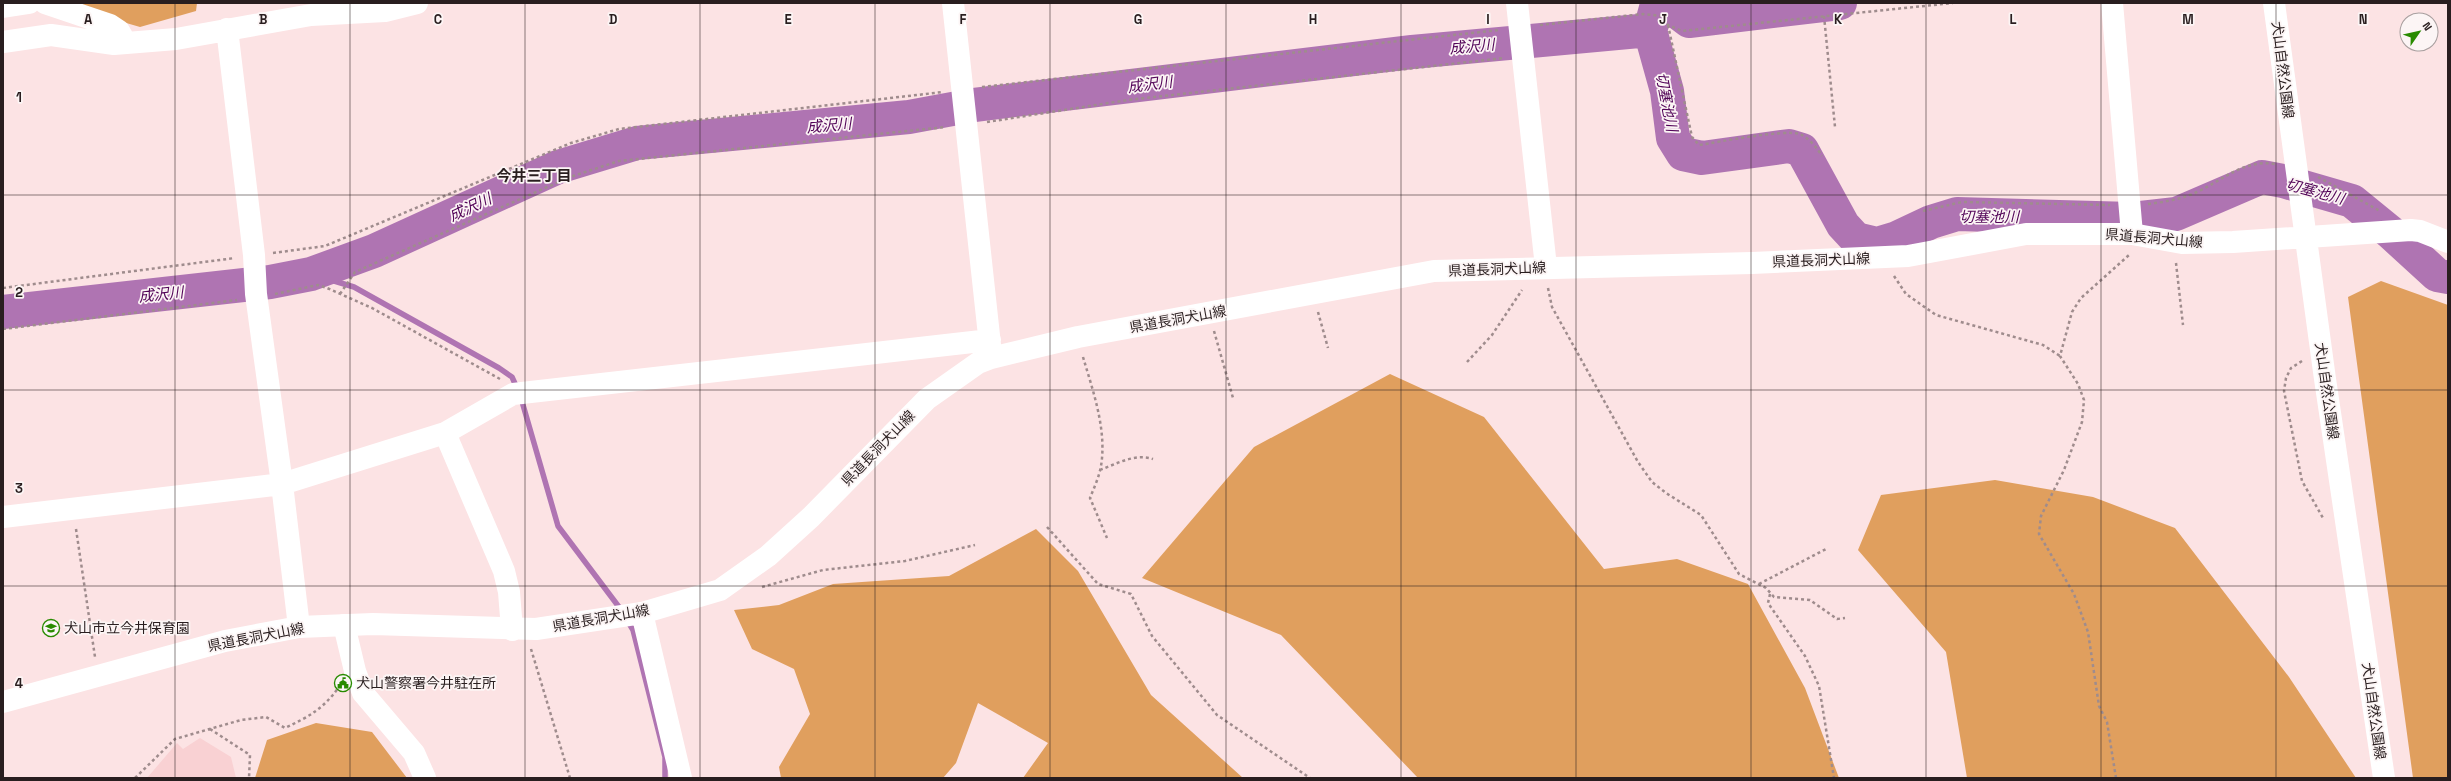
<svg xmlns="http://www.w3.org/2000/svg" width="2451" height="781" font-family="'Space Grotesk','Noto Sans JP',sans-serif">
<style>
.built{fill:#f9d1d3}
.forest{fill:#e09f5e}
.lines{fill:none;stroke-linecap:round;stroke-linejoin:round}
.stream{stroke:#af74b2;stroke-width:5.5}
.river{stroke:#af74b2;stroke-width:34}
.path{stroke:#9f8c8d;stroke-width:2.5;stroke-dasharray:3 3;stroke-linecap:butt}
.minor{stroke:#fff;stroke-width:22}
.major{stroke:#fff;stroke-width:22}
.grid{fill:none;stroke:#291e1f;stroke-width:1;stroke-opacity:0.55}
.labels{text-anchor:middle;dominant-baseline:central;stroke-width:3.5;stroke-linejoin:round;paint-order:stroke}
.street-label{font-size:14px;fill:#291e1f;stroke:#fcf5f5}
.poi-label{font-size:14px;fill:#291e1f;stroke:#fcf5f5;text-anchor:start}
.water-label{font-size:15px;font-style:italic;fill:#520458;stroke:#fcf5f5}
.neighbourhood-label{font-size:15px;font-weight:bold;fill:#291e1f;stroke:#fcf5f5}
.grid-label{font-size:13px;text-anchor:middle;font-weight:bold;fill:#291e1f;stroke:#fcf5f5;stroke-width:3.5;stroke-linejoin:round;paint-order:stroke}
</style>
<rect width="100%" height="100%" fill="#fce3e4"/>
<path class="built" d="M 200,738 L 231,757 L 236,778 L 147,778 L 177,743 L 183,749 Z"/>
<path class="forest" d="M 77,3 L 197,3 L 196,11 L 140,27 L 78,9 Z
M 2381,281 L 2448,305 L 2448,778 L 2413,778 L 2348,297 Z
M 1390,374 L 1484,417 L 1604,569 L 1677,559 L 1748,584 L 1805,688 L 1839,778 L 1418,778 L 1281,635 L 1142,578 L 1254,447 Z
M 1995,480 L 2093,497 L 2175,528 L 2289,677 L 2356,778 L 1967,778 L 1946,652 L 1858,550 L 1881,495 Z
M 1036,529 L 1078,571 L 1151,695 L 1243,778 L 1023,778 L 1048,743 L 978,703 L 956,763 L 943,778 L 781,778 L 779,767 L 810,714 L 794,669 L 752,649 L 734,610 L 779,605 L 833,584 L 949,576 Z
M 316,723 L 372,732 L 407,778 L 255,778 L 267,740 Z"/>
<g class="lines">
<path class="stream" d="M 311,274 L 354,287 L 499,368 L 512,377 L 517,388
M 521,398 L 558,526 L 622,611
M 627,620 L 633,630 L 665,757 L 665,778"/>
<path class="river" d="M 1665,3 L 1689,21 L 1840,3
M 1656,8 L 1650,30 L 1667,91 L 1673,138 L 1683,154 L 1702,158 L 1789,146 L 1802,150 L 1843,225 L 1856,239 L 1877,244 L 1897,238 L 1931,222 L 1957,214 L 2132,219 L 2176,214 L 2262,177 L 2283,181 L 2352,201 L 2390,232 L 2437,275 L 2448,277
M 3,312 L 270,282 L 311,274 L 374,251 L 558,167 L 637,143 L 909,117 L 974,105 L 1412,52 L 1650,30 L 1659,3"/>
<path class="path" d="M 1824,16 L 1835,127
M 1540,25 L 1643,14 L 1662,16 L 1668,25 L 1682,31 L 1953,3
M 1668,25 L 1692,137 L 1699,145 C 1719,142 1783,129 1800,134 C 1809,138 1817,148 1822,156
M 982,87 L 1499,30
M 987,122 L 1128,100 L 1504,58
M 2318,177 L 2380,211
M 2148,204 C 2165,202 2182,199 2197,192 C 2223,180 2244,159 2275,164
M 1923,211 L 1962,202 L 2110,205
M 273,253 L 325,246 L 571,143 L 619,129 L 943,92
M 2176,263 L 2183,325
M 1894,276 L 1906,294 L 1936,315 L 2043,345 L 2060,356
M 3,288 L 235,258
M 1548,288 L 1552,307 L 1638,462 L 1652,482 L 1666,493 L 1701,515 L 1739,574 L 1766,588 L 1774,597 L 1810,600 L 1837,619 L 1845,618
M 275,294 L 318,285 L 327,288 L 372,308 L 500,379
M 340,294 L 355,272 L 570,177 L 619,161 L 946,127
M 1318,312 L 1328,348
M 3,329 L 237,300
M 1214,331 L 1233,398
M 1083,357 C 1093,391 1107,430 1101,466 C 1099,477 1094,488 1090,498 L 1107,538
M 2302,361 L 2291,368 L 2286,378 L 2284,391 L 2302,481 L 2323,518
M 1467,362 L 1492,335 L 1522,290
M 1100,470 C 1116,464 1135,453 1153,459
M 1047,527 L 1098,584 L 1131,594 L 1152,636 L 1217,715 L 1310,778
M 76,529 L 95,657
M 1759,584 L 1826,549
M 762,587 L 823,570 L 905,561 L 975,545
M 1770,594 L 1768,603 L 1805,656 L 1819,686 L 1834,778
M 531,649 L 570,778
M 210,729 L 250,755 L 249,778
M 135,778 L 175,739 L 241,720 L 266,717 L 285,728 C 310,716 323,709 339,687
M 2116,778 L 2107,722 L 2099,706 L 2088,632 L 2074,594 L 2039,534 L 2041,516 L 2064,470 L 2082,422 L 2084,400 L 2078,384 L 2060,356 L 2072,312 L 2081,298 L 2129,255"/>
<path class="minor" d="M 45,3 L 110,25 L 119,31 L 126,43
M 953,3 L 991,354
M 1517,3 L 1546,267
M 2112,3 L 2132,234
M 3,7 L 29,3
M 227,29 L 254,255 L 256,294 L 282,484 L 299,627
M 3,42 L 51,35 L 114,44 L 176,39 L 311,15 L 385,11 L 417,3
M 445,433 L 504,571 L 509,592 L 512,630
M 3,517 L 282,484 L 445,433 L 513,394 L 990,340
M 642,613 L 681,778
M 344,625 L 355,671 L 363,693 L 414,753 L 425,778"/>
<path class="major" d="M 2274,3 L 2325,379 L 2384,778
M 3,702 L 225,641 L 299,627 L 373,624 L 536,629 L 642,613 L 720,590 L 768,556 L 811,517 L 927,399 L 978,363 L 991,358 L 1078,337 L 1434,271 L 1752,263 L 1908,256 L 2026,234 L 2132,234 L 2182,243 L 2233,242 L 2411,230 L 2420,231 L 2448,242"/>
</g>
<path class="grid" d="M 175,3 L 175,778M 350,3 L 350,778M 525,3 L 525,778M 700,3 L 700,778M 875,3 L 875,778M 1050,3 L 1050,778M 1226,3 L 1226,778M 1401,3 L 1401,778M 1576,3 L 1576,778M 1751,3 L 1751,778M 1926,3 L 1926,778M 2101,3 L 2101,778M 2276,3 L 2276,778M 3,195 L 2448,195M 3,390 L 2448,390M 3,586 L 2448,586"/>
<defs>
<g id="school-ring" transform="scale(0.9)"><circle r="9.5" fill="#fcf5f5" stroke="#298b00" stroke-width="1.5"/><path d="M0-5L7-2L0 1L-7-2ZM-4 1L0 2.5L4 1V4Q0 6-4 4Z" fill="#298b00"/></g>
<g id="civic-ring" transform="scale(0.9)"><circle r="9.5" fill="#fcf5f5" stroke="#298b00" stroke-width="1.5"/><path d="M-.6-6.5H3V-4.5H.6V-3L4-1V1h2V6H-6V1h2V-1L-.6-3ZM-1.2 2.5V6h2.4V2.5Z" fill="#298b00"/></g>
</defs>
<g fill-rule="evenodd">
<use href="#school-ring" x="51" y="628"/>
<use href="#civic-ring" x="343" y="683"/>
</g>
<g class="labels">
<g class="street-label">
<text transform="translate(2283 70) rotate(83)">犬山自然公園線</text>
<text transform="translate(2154 238) rotate(5)">県道長洞犬山線</text>
<text transform="translate(1821 260) rotate(-2)">県道長洞犬山線</text>
<text transform="translate(1497 269) rotate(-2)">県道長洞犬山線</text>
<text transform="translate(1178 319) rotate(-10)">県道長洞犬山線</text>
<text transform="translate(2327 391) rotate(82)">犬山自然公園線</text>
<text transform="translate(878 448) rotate(-46)">県道長洞犬山線</text>
<text transform="translate(601 618) rotate(-10)">県道長洞犬山線</text>
<text transform="translate(256 637) rotate(-11)">県道長洞犬山線</text>
<text transform="translate(2374 711) rotate(82)">犬山自然公園線</text>
</g>
<g class="poi-label">
<text x="64" y="628">犬山市立今井保育園</text>
<text x="356" y="683">犬山警察署今井駐在所</text>
</g>
<g class="water-label">
<text transform="translate(1472 46) rotate(-5)">成沢川</text>
<text transform="translate(1150 84) rotate(-7)">成沢川</text>
<text transform="translate(1667 102) rotate(79)">切塞池川</text>
<text transform="translate(829 125) rotate(-5)">成沢川</text>
<text transform="translate(2315 191) rotate(15)">切塞池川</text>
<text transform="translate(470 207) rotate(-25)">成沢川</text>
<text x="1989" y="216">切塞池川</text>
<text transform="translate(161 294) rotate(-6)">成沢川</text>
</g>
<g class="neighbourhood-label">
<text x="534" y="175">今井三丁目</text>
</g>
</g>
<g class="grid-label">
<text x="88" y="24">A</text>
<text x="263" y="24">B</text>
<text x="438" y="24">C</text>
<text x="613" y="24">D</text>
<text x="788" y="24">E</text>
<text x="963" y="24">F</text>
<text x="1138" y="24">G</text>
<text x="1313" y="24">H</text>
<text x="1488" y="24">I</text>
<text x="1663" y="24">J</text>
<text x="1838" y="24">K</text>
<text x="2013" y="24">L</text>
<text x="2188" y="24">M</text>
<text x="2363" y="24">N</text>
<text x="19" y="102">1</text>
<text x="19" y="297">2</text>
<text x="19" y="493">3</text>
<text x="19" y="688">4</text>
</g>
<rect width="2451" height="781" fill="none" stroke="#291e1f" stroke-width="8"/>
<g transform="translate(2419 32) rotate(56)"><circle r="19" fill="#fcf5f5" stroke="#a89f9f"/>
<path d="M0-3L7 15L0 10L-7 15Z" fill="#298b00"/>
<text y="-6" font-size="11" font-weight="bold" text-anchor="middle" fill="#291e1f">N</text>
</g>
</svg>
